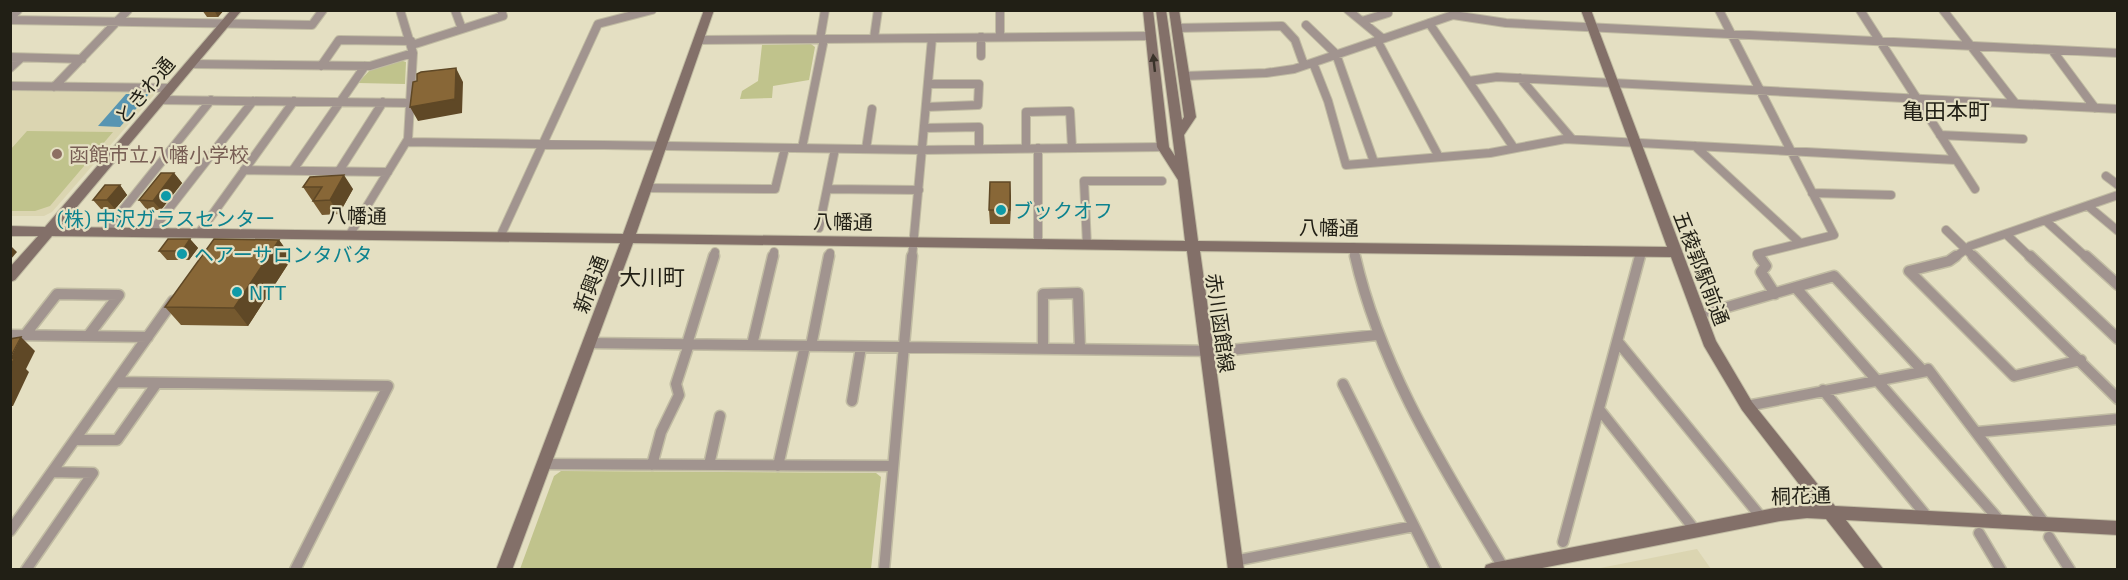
<svg xmlns="http://www.w3.org/2000/svg" width="2128" height="580" font-family="'Exo 2','Noto Sans JP',sans-serif">
<style>
.built{fill:#dbd5b1}
.green{fill:#c0c38c}
.water{fill:#5795b2}
.lines{fill:none;stroke-linecap:round;stroke-linejoin:round}
.street-far1-casing{stroke:#c1bca3;stroke-width:10}
.street-casing{stroke:#c1bca3;stroke-width:13}
.secondary-casing{stroke:#c1bca3;stroke-width:2}
.street-far1{stroke:#a1948f;stroke-width:8}
.street{stroke:#a1948f;stroke-width:10}
.secondary{fill:#837069;fill-rule:evenodd}
.wall{fill:#75592f}
.shaded-wall{fill:#5f4826}
.building{fill:#886737;stroke:#5f4826;stroke-width:1.5}
.oneway{fill:#3a332a}
.education-dot{fill:#8d6e63;stroke:#e4dfc2;stroke-width:2}
.culture-dot{fill:#0f9aa8;stroke:#e4dfc2;stroke-width:2}
.labels{text-anchor:middle;dominant-baseline:central;stroke-width:4.5;stroke-linejoin:round;paint-order:stroke}
.street-label{font-size:20px;fill:#211f15;stroke:#e4dfc2}
.education-label{font-size:20px;fill:#785e54;stroke:#e4dfc2;text-anchor:start}
.culture-label{font-size:20px;fill:#0d838f;stroke:#e4dfc2;text-anchor:start}
.quarter-label{font-size:22px;fill:#211f15;stroke:#e4dfc2}
</style>
<rect width="100%" height="100%" fill="#e4dfc2"/>
<path class="built" d="M 11,91 L 152,92 L 154,95 L 52,212 L 44,216 L 11,216 Z
M 1697,549 L 1711,569 L 1595,569 Z"/>
<path class="green" d="M 811,44 L 815,47 L 809,80 L 773,86 L 772,98 L 740,99 L 742,91 L 758,81 L 762,45 Z
M 400,60 L 406,62 L 405,84 L 358,83 L 369,71 Z
M 27,131 L 113,132 L 50,206 L 35,211 L 11,211 L 11,149 Z
M 561,471 L 876,473 L 881,477 L 871,569 L 520,569 L 554,476 Z"/>
<path class="water" d="M 126,94 L 149,94 L 120,127 L 98,126 Z"/>
<g class="lines">
<g class="street-far1-casing">
<path id="street-far1" d="M 455,10 L 462,29
M 1000,10 L 1000,37
M 1348,10 L 1382,38
M 1719,10 L 1834,235 L 1757,254 L 1760,258
M 1860,10 L 1975,189
M 1943,10 L 2015,103
M 10,18 L 18,10
M 10,20 L 312,25 L 323,10
M 1362,21 L 1388,13 L 1385,10
M 1429,23 L 1514,148
M 1306,25 L 1336,54 L 1374,162
M 1176,28 L 1282,26 L 1295,40 L 1304,65
M 981,37 L 981,56
M 874,38 L 878,10
M 820,39 L 825,10
M 699,40 L 1151,36
M 1377,40 L 1439,157
M 412,45 L 503,16 L 501,10
M 2052,50 L 2095,108
M 10,57 L 82,59
M 1313,63 L 1328,101 L 1346,165 L 1490,153 L 1565,139 L 1956,160
M 192,64 L 370,66 L 413,53
M 321,66 L 339,40 L 411,41
M 10,68 L 21,58
M 1184,76 L 1266,73 L 1294,69 L 1453,15 L 1506,23 L 2118,53
M 1520,78 L 1572,139
M 1469,81 L 1497,77 L 2118,109
M 10,86 L 171,88
M 54,87 L 128,10
M 162,100 L 410,103
M 926,107 L 978,105 L 979,84 L 928,84
M 924,128 L 979,127 L 979,149
M 1940,135 L 2023,139
M 407,142 L 922,150 L 1163,147
M 1695,146 L 1800,243
M 802,148 L 824,39
M 1026,148 L 1026,112 L 1070,111 L 1072,148
M 1038,148 L 1038,244
M 835,149 L 827,189 L 919,190
M 866,149 L 872,109
M 244,170 L 388,172
M 293,170 L 365,66
M 339,171 L 383,102
M 2106,176 L 2118,185
M 646,188 L 775,189 L 785,148
M 1812,193 L 1891,195
M 2088,206 L 2118,231
M 2046,221 L 2087,258
M 819,228 L 827,189
M 1946,230 L 1975,258
M 105,232 L 211,100
M 151,232 L 253,101
M 199,233 L 294,101
M 350,234 L 408,139 L 413,53 L 400,10
M 2007,235 L 2031,258
M 500,237 L 598,24 L 652,10
M 1087,245 L 1084,181 L 1162,181
M 1353,247 L 1355,258
M 1640,252 L 1640,258
M 713,258 L 715,252
M 773,258 L 774,252
M 829,258 L 830,253
M 912,258 L 932,38
M 1954,258 L 1970,246 L 2118,195"/>
</g>
<g class="street-casing">
<path id="street" d="M 1355,256 C 1381,370 1444,468 1503,567
M 1759,256 L 1766,266 L 1761,272 L 1775,294
M 1956,256 L 1949,261 L 1909,271 L 2014,376 L 2081,360
M 1973,256 L 2118,399
M 2030,256 L 2118,339
M 2086,256 L 2118,285
M 1796,288 L 2001,522
M 1710,312 L 1834,276 L 1923,371
M 10,335 L 148,337
M 25,335 L 57,294 L 119,295 L 88,336
M 1618,342 L 1761,517
M 589,343 L 1221,351 L 1377,335
M 687,344 L 714,256
M 752,345 L 773,256
M 811,346 L 829,256
M 1043,348 L 1043,294 L 1078,293 L 1080,349
M 1928,369 L 2046,525
M 116,382 L 388,386 L 295,570
M 1343,384 L 1436,570
M 1823,390 L 1929,519
M 852,401 L 861,347
M 1747,406 L 1927,371
M 1599,409 L 1695,530
M 1978,432 L 2118,419
M 75,440 L 117,440 L 157,383
M 543,464 L 892,466
M 652,465 L 661,432 L 679,395 L 676,384 L 689,344
M 709,465 L 720,416
M 778,466 L 805,346
M 10,531 L 173,301
M 1979,533 L 2001,570
M 2049,537 L 2070,570
M 1563,542 L 1640,256
M 1234,561 L 1414,526
M 26,570 L 93,473 L 52,472
M 884,570 L 912,256"/>
</g>
<g class="secondary-casing">
<path id="secondary" d="M 231,10 L 242,10 L 60,227 L 623,234 L 704,10 L 714,10 L 636,234 L 1185,241 L 1178,180 L 1157,147 L 1143,10 L 1153,10 L 1169,147 L 1175,156 L 1156,10 L 1166,10 L 1182,120 L 1184,117 L 1169,10 L 1179,10 L 1196,117 L 1184,135 L 1198,241 L 1667,247 L 1581,10 L 1591,10 L 1716,341 L 1752,402 L 1835,506 L 2118,521 L 2118,535 L 1846,520 L 1884,570 L 1866,570 L 1826,519 L 1807,518 L 1780,521 L 1532,570 L 1484,570 L 1486,565 L 1492,563 L 1780,507 L 1815,505 L 1742,410 L 1704,346 L 1671,257 L 1200,251 L 1244,570 L 1228,570 L 1187,251 L 633,243 L 512,570 L 496,570 L 620,243 L 52,236 L 15,280 L 10,282 L 10,267 L 38,236 L 10,236 L 10,226 L 45,227 Z"/>
</g>
<use href="#street-far1" class="street-far1"/>
<use href="#street" class="street"/>
<use href="#secondary" class="secondary"/>
</g>
<path class="wall" d="M 202,10 L 224,10 L 218,17 L 207,17 Z
M 174,173 L 182,183 L 161,210 L 147,210 L 139,200 Z
M 310,177 L 353,189 L 339,214 L 322,215 L 303,187 Z
M 120,185 L 127,195 L 115,209 L 101,209 L 93,200 Z
M 1011,196 L 1010,224 L 990,224 L 989,210 Z
M 190,239 L 198,248 L 189,260 L 167,260 L 159,251 Z
M 279,240 L 292,258 L 248,326 L 181,325 L 165,307 Z"/>
<path class="shaded-wall" d="M 214,10 L 224,10 L 218,17 Z
M 456,68 L 463,82 L 462,113 L 418,121 L 410,107 Z
M 174,173 L 182,183 L 161,210 L 153,201 Z
M 344,175 L 353,189 L 339,214 L 330,200 Z
M 1010,182 L 1011,196 L 1010,224 Z
M 120,185 L 127,195 L 115,209 L 107,200 Z
M 190,239 L 198,248 L 189,260 L 182,251 Z
M 279,240 L 292,258 L 248,326 L 234,308 Z
M 10,245 L 17,252 L 10,260 Z
M 21,337 L 35,351 L 26,369 L 29,372 L 13,406 L 10,406 L 10,359 Z"/>
<path class="building" d="M 456,68 L 455,99 L 410,107 L 413,82 L 417,81 L 417,74 L 421,72 Z
M 161,173 L 174,173 L 153,201 L 139,200 Z
M 344,175 L 330,200 L 313,201 L 322,187 L 303,187 L 310,177 Z
M 990,182 L 1010,182 L 1010,210 L 989,210 Z
M 105,185 L 120,185 L 107,200 L 93,200 Z
M 168,239 L 190,239 L 182,251 L 159,251 Z
M 214,239 L 279,240 L 234,308 L 165,307 Z
M 21,337 L 10,358 L 10,339 Z
M 15,358 L 10,366 L 10,359 Z"/>
<defs><path id="oneway-solid" d="M-6-.8H1V-3.2L6.5 0L1 3.2V.8H-6Z" transform="scale(1.5)"/></defs>
<use class="oneway" href="#oneway-solid" transform="translate(1154 63) rotate(-96)"/>
<circle class="education-dot" cx="57" cy="154" r="6"/>
<g class="culture-dot">
<circle cx="166" cy="196" r="6"/>
<circle cx="1001" cy="210" r="6"/>
<circle cx="182" cy="254" r="6"/>
<circle cx="237" cy="292" r="6"/>
</g>
<g class="labels">
<g class="street-label">
<text transform="translate(144 90) rotate(-50)">ときわ通</text>
<text transform="translate(357 215) rotate(1)">八幡通</text>
<text transform="translate(843 221) rotate(1)">八幡通</text>
<text transform="translate(1329 227) rotate(1)">八幡通</text>
<text transform="translate(1702 268) rotate(69)">五稜郭駅前通</text>
<text transform="translate(590 284) rotate(-69)">新興通</text>
<text transform="translate(1221 323) rotate(82)">赤川函館線</text>
<text transform="translate(1801 495) rotate(-2)">桐花通</text>
</g>
<g class="education-label">
<text x="69" y="154">函館市立八幡小学校</text>
</g>
<g class="culture-label">
<text x="1013" y="210">ブックオフ</text>
<text x="166" y="218" text-anchor="middle">(株) 中沢ガラスセンター</text>
<text x="194" y="254">ヘアーサロンタバタ</text>
<text x="249" y="292">NTT</text>
</g>
<g class="quarter-label">
<text x="1946" y="110">亀田本町</text>
<text x="652" y="276">大川町</text>
</g>
</g>
<rect width="2128" height="580" fill="none" stroke="#211f15" stroke-width="24"/>
</svg>
